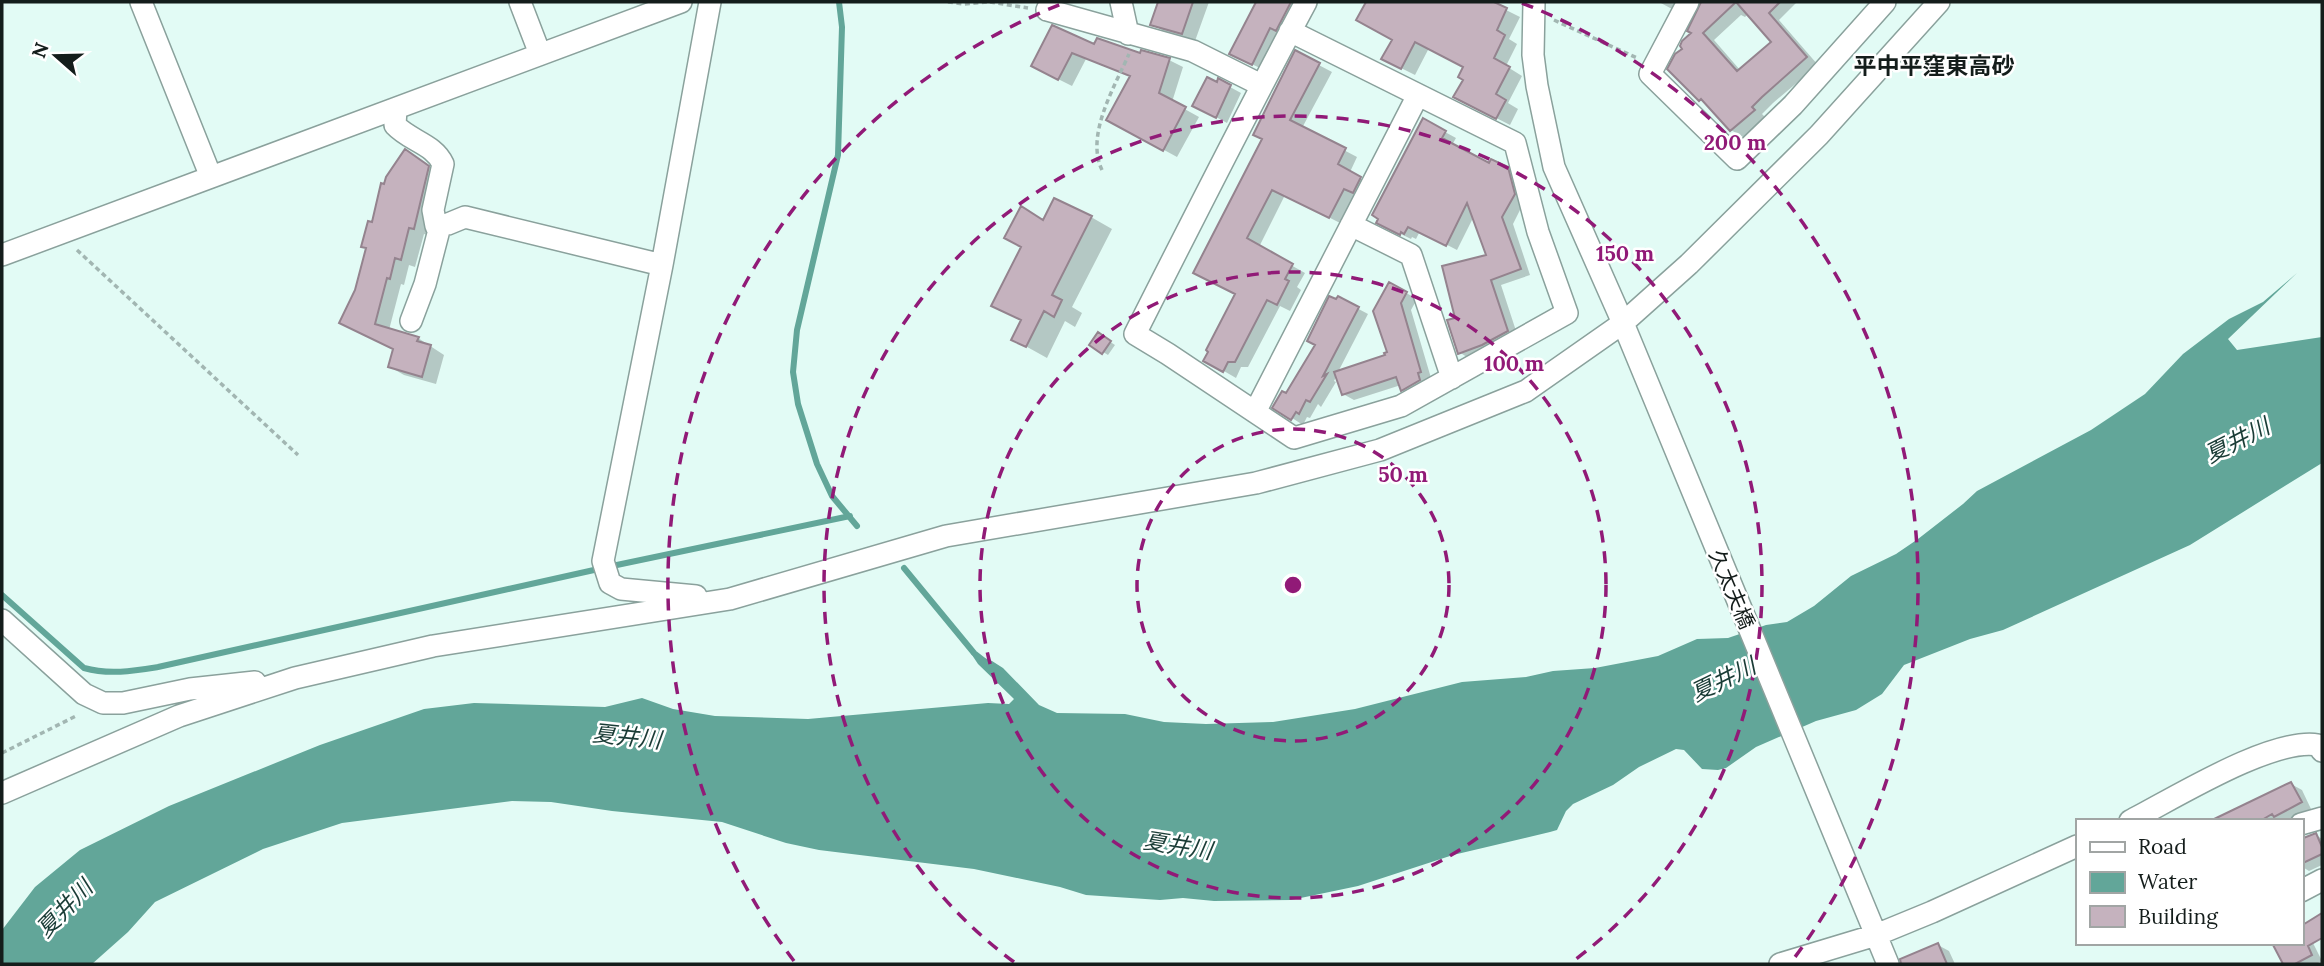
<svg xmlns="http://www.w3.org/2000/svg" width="2324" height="966" font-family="Lora,'Noto Sans JP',serif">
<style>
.water{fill:#62a699}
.shadow{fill:#0003;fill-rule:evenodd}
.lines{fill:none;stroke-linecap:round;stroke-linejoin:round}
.stream{stroke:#62a699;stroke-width:6}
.building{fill:#c5b2be;stroke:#94838e;stroke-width:2;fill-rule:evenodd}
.minor-casing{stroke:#8aa19c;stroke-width:24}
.path{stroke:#a2b6b2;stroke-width:3.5;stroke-dasharray:5 3.5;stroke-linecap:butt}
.minor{stroke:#fff;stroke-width:21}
.ring{fill:none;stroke:#911a77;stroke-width:3.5;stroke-dasharray:12 9}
.labels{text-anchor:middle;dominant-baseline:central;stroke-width:5;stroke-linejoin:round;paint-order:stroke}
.street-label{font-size:21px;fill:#141d1b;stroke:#fff}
.neighbourhood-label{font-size:23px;font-weight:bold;fill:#141d1b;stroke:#fff}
.water-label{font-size:23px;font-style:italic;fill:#1a3c36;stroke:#fff}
.centre{fill:#911a77;stroke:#fff;stroke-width:3.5}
.ring-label{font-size:21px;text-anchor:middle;font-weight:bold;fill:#911a77;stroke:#fff;stroke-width:5;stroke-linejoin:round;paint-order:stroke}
</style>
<rect width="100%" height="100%" fill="#e2fbf5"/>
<path class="water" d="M 2297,273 L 2228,339 L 2237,350 L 2322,337 L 2322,463 L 2190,545 L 2003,630 L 1970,639 L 1904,665 L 1882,694 L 1856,710 L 1816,721 L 1756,747 L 1726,768 L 1718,770 L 1702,769 L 1684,750 L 1676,749 L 1639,767 L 1613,785 L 1573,804 L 1566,811 L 1557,830 L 1550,832 L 1453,855 L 1358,886 L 1291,900 L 1214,901 L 1183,898 L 1160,900 L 1086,895 L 1060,887 L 974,869 L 819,850 L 786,843 L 722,822 L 612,811 L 551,802 L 512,801 L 342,823 L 263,849 L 155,902 L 128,932 L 92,964 L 2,964 L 2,930 L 35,887 L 80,850 L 169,806 L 320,745 L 424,709 L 474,703 L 605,707 L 642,698 L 673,709 L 715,716 L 808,719 L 988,703 L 1009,704 L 1014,699 L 978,664 L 970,652 L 992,661 L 1003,668 L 1039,705 L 1057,713 L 1125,714 L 1164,722 L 1206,724 L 1273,722 L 1355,709 L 1462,682 L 1526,677 L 1553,671 L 1595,668 L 1658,656 L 1697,639 L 1728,638 L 1766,625 L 1787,622 L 1814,606 L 1851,576 L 1896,554 L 1918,539 L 1963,504 L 1977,491 L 2091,430 L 2145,394 L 2183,354 L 2229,319 L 2263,302 Z"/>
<path class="shadow" d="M 1160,2 L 1209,2 L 1195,41 L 1165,32 L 1152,24 Z
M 1258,2 L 1305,2 L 1264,70 L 1231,54 Z
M 1368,2 L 1490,2 L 1520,17 L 1509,39 L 1517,44 L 1506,66 L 1522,76 L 1508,103 L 1518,109 L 1510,125 L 1469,104 L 1465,67 L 1429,48 L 1415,75 L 1397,66 L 1394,39 L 1358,19 Z
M 1659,2 L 1675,2 L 1672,9 Z
M 1702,2 L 1797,2 L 1779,20 L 1818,65 L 1773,103 L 1762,114 L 1765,117 L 1743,137 L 1731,130 L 1710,106 L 1700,100 L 1670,69 L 1694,33 ZM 1748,14 L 1773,42 L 1740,70 L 1714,40 L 1741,15 L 1745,17 Z
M 1052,27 L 1095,46 L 1169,60 L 1183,67 L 1172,102 L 1199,117 L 1177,157 L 1122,127 L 1132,77 L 1086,59 L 1072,86 L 1046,73 Z
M 1296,53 L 1332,72 L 1302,128 L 1357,157 L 1350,172 L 1372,186 L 1342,224 L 1285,195 L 1259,247 L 1305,273 L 1297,287 L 1301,290 L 1290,311 L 1280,306 L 1248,367 L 1241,367 L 1236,378 L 1205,360 L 1237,294 L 1208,279 Z
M 1219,81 L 1241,93 L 1227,123 L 1205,111 Z
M 1423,120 L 1456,138 L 1452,145 L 1490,165 L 1507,169 L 1518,175 L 1525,200 L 1513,224 L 1530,275 L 1501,285 L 1518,337 L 1470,359 L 1459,352 L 1457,319 L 1488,256 L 1474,216 L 1457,250 L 1420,231 L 1416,239 L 1412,237 L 1411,239 L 1389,228 Z
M 406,151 L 443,176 L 428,235 L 424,234 L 415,267 L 409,265 L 404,285 L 401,284 L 389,330 L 418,338 L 444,355 L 436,384 L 404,375 L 390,367 L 395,350 L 355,331 L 356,291 L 373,224 L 385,186 Z
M 1091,217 L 1112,229 L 1072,307 L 1082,313 L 1075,327 L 1065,321 L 1047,358 L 1013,339 L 1022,321 L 1014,317 L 1044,222 Z
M 1390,284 L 1417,299 L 1411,310 L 1431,378 L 1413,396 L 1402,390 L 1401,385 L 1354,400 L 1343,394 L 1337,375 L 1334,381 L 1336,382 L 1321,407 L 1318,404 L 1310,418 L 1307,417 L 1303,425 L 1275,407 L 1286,395 L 1317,345 L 1338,298 L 1368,314 L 1338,372 L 1387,356 L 1390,353 Z
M 1098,334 L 1115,345 L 1108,355 L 1092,345 Z
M 2291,784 L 2302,790 L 2311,809 L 2288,821 L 2213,821 Z
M 2316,835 L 2322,839 L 2322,865 L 2309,871 L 2301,866 L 2301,842 Z
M 2312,941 L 2322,961 L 2316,964 L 2285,964 L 2276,948 Z
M 1938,945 L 1949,951 L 1955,964 L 1918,964 L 1914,955 Z"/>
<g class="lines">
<path class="stream" d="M 839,2 L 842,27 L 838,155 L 797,330 L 793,372 L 798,404 L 817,464 L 832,496 L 857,526
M 612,566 L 850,516
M 904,568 L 974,653 L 983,660
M 2,595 L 84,668 C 109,675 133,671 158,667 L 594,570"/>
</g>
<path class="building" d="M 1158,2 L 1193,2 L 1182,34 L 1150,25 Z
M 1256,2 L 1291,2 L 1276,31 L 1270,28 L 1252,65 L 1229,54 Z
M 1366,2 L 1494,2 L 1507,8 L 1497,30 L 1505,35 L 1494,58 L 1510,67 L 1496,94 L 1506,100 L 1496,119 L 1453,97 L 1463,80 L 1458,77 L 1463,67 L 1415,42 L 1401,69 L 1381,59 L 1392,40 L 1356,20 Z
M 1701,2 L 1780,2 L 1769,13 L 1807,57 L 1762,97 L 1752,107 L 1755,110 L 1730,131 L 1701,99 L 1699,101 L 1667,69 L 1675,54 L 1682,49 L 1680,46 L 1682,41 L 1691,33 L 1687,31 ZM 1736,2 L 1771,42 L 1737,71 L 1703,33 Z
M 1052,25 L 1094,44 L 1097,38 L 1140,53 L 1141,50 L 1170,58 L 1159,93 L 1186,107 L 1163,151 L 1106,120 L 1130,76 L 1072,53 L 1058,80 L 1031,66 Z
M 1295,50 L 1320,63 L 1290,120 L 1346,148 L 1338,164 L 1361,177 L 1353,193 L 1344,189 L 1329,218 L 1272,190 L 1247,238 L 1293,264 L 1285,279 L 1289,281 L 1277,305 L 1267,300 L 1235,362 L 1228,362 L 1223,372 L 1203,361 L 1208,352 L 1206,350 L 1235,294 L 1193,273 L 1262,139 L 1253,135 Z
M 1207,77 L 1217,82 L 1218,78 L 1231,85 L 1216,118 L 1192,106 Z
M 1423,118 L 1446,131 L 1442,138 L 1489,163 L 1491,159 L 1508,167 L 1515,194 L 1502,217 L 1521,269 L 1491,280 L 1508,331 L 1482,345 L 1458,354 L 1447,320 L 1455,318 L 1442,266 L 1486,255 L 1467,203 L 1446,246 L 1408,227 L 1404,234 L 1401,232 L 1400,235 L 1376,223 L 1378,219 L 1372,215 Z
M 405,149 L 429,166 L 414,229 L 409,228 L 401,260 L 395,258 L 390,279 L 387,278 L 375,324 L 419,337 L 417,341 L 431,345 L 422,377 L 388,367 L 393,349 L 339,323 L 355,290 L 366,248 L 361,247 L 368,221 L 372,222 L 381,183 L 384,184 L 386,177 Z
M 1054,198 L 1092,216 L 1052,295 L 1062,300 L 1054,317 L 1044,311 L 1026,347 L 1011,340 L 1021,320 L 991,306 L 1021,247 L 1004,238 L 1021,206 L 1043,220 Z
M 1389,282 L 1407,292 L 1401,303 L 1421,372 L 1418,373 L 1420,380 L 1401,391 L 1396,377 L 1342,395 L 1334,372 L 1385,355 L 1384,353 L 1387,352 L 1373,311 Z
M 1329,296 L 1336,299 L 1338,296 L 1359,307 L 1323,376 L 1327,374 L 1310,402 L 1306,400 L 1299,414 L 1296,412 L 1291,420 L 1272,408 L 1282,391 L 1286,393 L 1315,345 L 1307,341 Z
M 1098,332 L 1111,341 L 1102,354 L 1089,345 Z
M 2291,782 L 2302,802 L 2274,817 L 2272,814 L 2260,821 L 2210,821 Z
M 2316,833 L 2322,847 L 2322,854 L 2301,864 L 2301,839 Z
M 2322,913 L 2322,938 L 2308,946 L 2312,955 L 2295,964 L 2283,964 L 2272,943 L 2301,943 L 2301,926 Z
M 1938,943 L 1947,964 L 1901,964 L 1900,959 Z"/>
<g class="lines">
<g class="minor-casing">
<path id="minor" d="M 141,2 L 211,177
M 520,2 L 540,54
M 1051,2 L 1047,10 L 1193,51 L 1261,85
M 1121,2 L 1128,34
M 1534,2 L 1533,55 L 1537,86 L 1554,167 L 1623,323 L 1888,964
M 1688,2 L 1650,74 L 1737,159 L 1793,105 L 1885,2
M 1290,31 L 1515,143 L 1538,232 L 1567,313 L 1401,406 L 1294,438 L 1168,354 L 1135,334 C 1191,223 1247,112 1306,2
M 396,109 L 395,125 C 410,141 434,144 443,164 L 433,210 L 436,226 L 448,224 L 465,217 L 662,265
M 1351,225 L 1411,255 L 1452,378
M 2,255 L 681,2
M 411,321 L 425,284 L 440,226
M 1255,412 L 1418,95
M 696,596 L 621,589 L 610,583 L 603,561 L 662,265 L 710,2
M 2,620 L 84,694 L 103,703 L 123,703 L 190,689 L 255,682
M 2,793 L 179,716 L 295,678 L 433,646 L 730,599 L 946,536 L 1256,483 L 1380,450 L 1526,391 L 1623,323 L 1689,264 L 1819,135 L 1939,2
M 2130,821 C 2173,799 2272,737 2318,745 L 2322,751
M 2301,824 L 2322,818
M 2301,891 L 2322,880
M 1780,964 L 1876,935 L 1932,912 L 2077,846"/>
</g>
<path class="path" d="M 948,2 L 964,4 L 988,2
M 990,2 L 1028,8
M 1554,20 L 1637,58
M 1102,170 C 1085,135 1115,86 1129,54
M 77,250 L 298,455
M 2,753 L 78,715"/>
<use href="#minor" class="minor"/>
</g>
<g class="ring">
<circle cx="1293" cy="585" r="156"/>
<circle cx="1293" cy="585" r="313"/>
<path d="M1014 962A469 469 0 1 1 1572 962"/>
<path d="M794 961A625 625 0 0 1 1064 3M1522 3A625 625 0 0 1 1792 961"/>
</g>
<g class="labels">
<g class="street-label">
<text transform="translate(1732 589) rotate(67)">久太夫橋</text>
</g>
<g class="neighbourhood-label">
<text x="1934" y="65">平中平窪東高砂</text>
</g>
<g class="water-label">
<text transform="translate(2237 440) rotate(-27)">夏井川</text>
<text transform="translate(1723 679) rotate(-26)">夏井川</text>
<text transform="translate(627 736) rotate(6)">夏井川</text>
<text transform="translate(1178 845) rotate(9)">夏井川</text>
<text transform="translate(64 908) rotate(-46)">夏井川</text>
</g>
</g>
<circle cx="1293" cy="585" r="10" class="centre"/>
<g class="ring-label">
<text x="1735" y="150">200 m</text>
<text x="1625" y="261">150 m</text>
<text x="1514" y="371">100 m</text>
<text x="1403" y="482">50 m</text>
</g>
<rect width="2324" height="966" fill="none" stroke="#141d1b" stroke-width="7"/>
<rect x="2076" y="819" width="228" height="126" fill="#ffffff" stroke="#a1a5a4" stroke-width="2"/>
<rect x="2090" y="842" width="35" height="10" fill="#ffffff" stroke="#a1a5a4" stroke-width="2"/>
<text x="2138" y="854" font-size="21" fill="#141d1b">Road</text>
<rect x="2090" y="872" width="35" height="21" fill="#62a699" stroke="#a1a5a4" stroke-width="2"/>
<text x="2138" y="889" font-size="21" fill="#141d1b">Water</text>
<rect x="2090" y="906" width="35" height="21" fill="#c5b2be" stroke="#a1a5a4" stroke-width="2"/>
<text x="2138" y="924" font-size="21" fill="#141d1b">Building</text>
<g transform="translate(56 56) rotate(290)" stroke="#ffffff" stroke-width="5" paint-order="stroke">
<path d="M0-5L12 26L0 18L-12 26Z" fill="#141d1b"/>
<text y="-10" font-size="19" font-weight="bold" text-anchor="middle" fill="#141d1b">N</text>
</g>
</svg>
